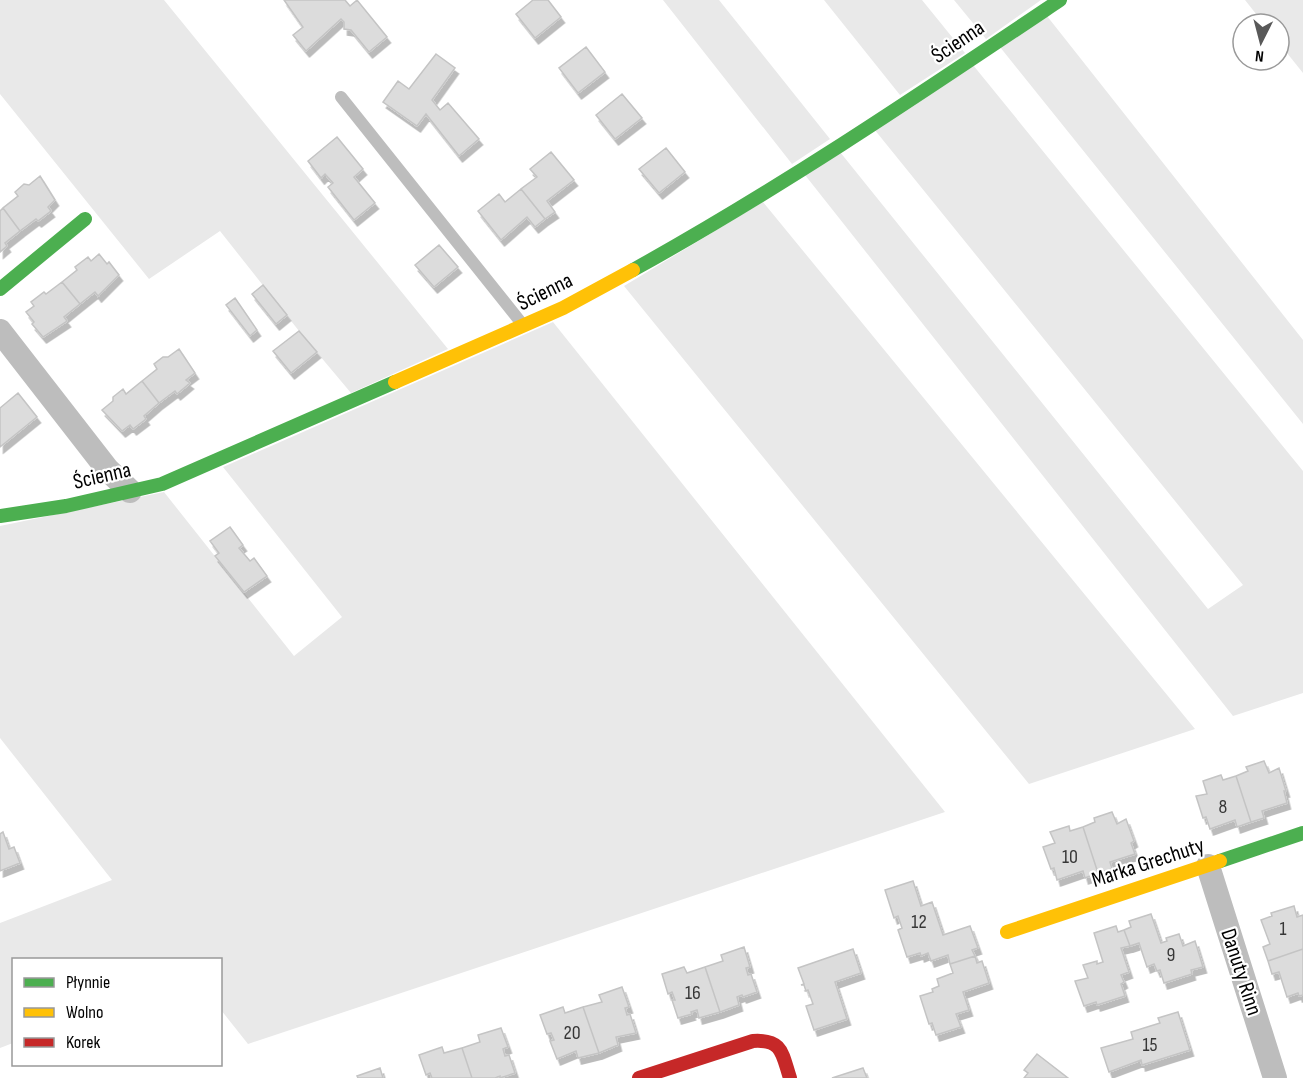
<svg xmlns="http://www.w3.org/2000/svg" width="1303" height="1078" font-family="'Sofia Sans Condensed',sans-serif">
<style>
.green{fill:#e9e9e9}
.building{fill:#dcdcdc;stroke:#c4c4c4;stroke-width:1.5;filter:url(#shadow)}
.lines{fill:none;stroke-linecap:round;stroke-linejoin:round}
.lane{stroke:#bdbdbd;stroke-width:12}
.street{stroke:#bdbdbd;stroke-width:24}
.fast{stroke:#4caf50;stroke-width:14}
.slow{stroke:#ffc107;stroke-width:14}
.jam{stroke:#c62828;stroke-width:14}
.labels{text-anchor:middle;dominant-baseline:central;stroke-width:4.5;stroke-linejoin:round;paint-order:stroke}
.number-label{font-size:20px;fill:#373737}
.street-label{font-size:22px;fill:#000;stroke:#fff}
</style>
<defs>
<filter id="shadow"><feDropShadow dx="3.5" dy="6" stdDeviation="0" flood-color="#0004"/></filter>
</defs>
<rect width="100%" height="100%" fill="#fff"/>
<path class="green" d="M 0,0 L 164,0 L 448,349 L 351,393 L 299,331 L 220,231 L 149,279 L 0,94 Z
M 663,0 L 719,0 L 830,139 L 792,164 Z
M 824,0 L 922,0 L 965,53 L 900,95 Z
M 954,0 L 1041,0 L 986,39 Z
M 1245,0 L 1303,0 L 1303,73 L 1279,43 L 1279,24 L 1264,24 Z
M 1047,16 L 1303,340 L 1303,424 L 1000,47 Z
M 973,65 L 1303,471 L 1303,693 L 1233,716 L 805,175 L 840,152 L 1208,609 L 1243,585 L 874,129 Z
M 763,202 L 1195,729 L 1029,784 L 624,286 Z
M 553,322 L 945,812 L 248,1044 L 221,1010 L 220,960 L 14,960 L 13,1043 L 0,1048 L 0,923 L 112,880 L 0,738 L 0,526 L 164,492 L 294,656 L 342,617 L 223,467 Z"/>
<path class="building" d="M 284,0 L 345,0 L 350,6 L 357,0 L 387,37 L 369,52 L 351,30 L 344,29 L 344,22 L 341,19 L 306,51 L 293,35 L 303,27 Z
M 533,0 L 548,0 L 561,17 L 535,38 L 516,14 Z
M 586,47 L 605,72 L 578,93 L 559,68 Z
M 436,54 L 455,68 L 432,100 L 440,110 L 448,103 L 479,139 L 459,156 L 426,114 L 417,126 L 383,102 L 398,81 L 409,89 Z
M 622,94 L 642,118 L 615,139 L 596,115 Z
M 337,137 L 363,169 L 354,177 L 375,203 L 354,220 L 328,187 L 333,183 L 325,174 L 321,178 L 308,161 Z
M 666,148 L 685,172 L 659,193 L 639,169 Z
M 551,152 L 574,180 L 547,201 L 555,212 L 545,219 L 521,189 L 537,177 L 530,169 Z
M 40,176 L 55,200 L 48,207 L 51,211 L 38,221 L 36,219 L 20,231 L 3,208 L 18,196 L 15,192 L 24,184 L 29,185 Z
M 521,189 L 545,219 L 535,227 L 527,217 L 501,240 L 478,211 L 499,194 L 505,202 Z
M 3,208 L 20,231 L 5,243 L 7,246 L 0,252 L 0,211 Z
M 439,245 L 458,267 L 434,287 L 415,265 Z
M 99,254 L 107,264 L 109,262 L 119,275 L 98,296 L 95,292 L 80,304 L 62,282 L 77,270 L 75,267 L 88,257 L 91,261 Z
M 62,282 L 80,304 L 64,317 L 67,321 L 43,337 L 32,324 L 34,322 L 26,312 L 34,306 L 31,302 L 44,292 L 46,294 Z
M 263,285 L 287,315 L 276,324 L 252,294 Z
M 235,298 L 257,330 L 250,336 L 226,305 Z
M 299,331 L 317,352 L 291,373 L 273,351 Z
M 179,349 L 195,373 L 186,380 L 190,383 L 177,394 L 175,391 L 159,403 L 142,381 L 157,369 L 154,364 L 163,357 L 168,357 Z
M 142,381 L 159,403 L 144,416 L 146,419 L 133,429 L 130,425 L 122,431 L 102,410 L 113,401 L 113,397 L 123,389 L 126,394 Z
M 18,393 L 37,417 L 0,447 L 0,408 Z
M 230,527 L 243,545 L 239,548 L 250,561 L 254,558 L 267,576 L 244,592 L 215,556 L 219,553 L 210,541 Z
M 1264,761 L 1269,773 L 1279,768 L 1286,791 L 1284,791 L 1287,803 L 1262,811 L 1264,818 L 1251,822 L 1236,776 L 1248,771 L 1246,767 Z
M 1221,775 L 1223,780 L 1236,776 L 1251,822 L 1237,827 L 1235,820 L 1210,829 L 1206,817 L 1203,818 L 1196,796 L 1207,794 L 1203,781 Z
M 1112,812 L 1117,824 L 1126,819 L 1134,841 L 1131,843 L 1135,854 L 1110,862 L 1112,869 L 1098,873 L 1083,827 L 1095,822 L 1094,818 Z
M 1069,826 L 1070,831 L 1083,827 L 1098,873 L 1085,878 L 1083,871 L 1057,880 L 1054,868 L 1051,869 L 1043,847 L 1055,843 L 1050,832 Z
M 3,832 L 9,849 L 14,847 L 20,863 L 0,871 L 0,834 Z
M 913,881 L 921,906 L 932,902 L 943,935 L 970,926 L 978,948 L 972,950 L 975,956 L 950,964 L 948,955 L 931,961 L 928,953 L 921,956 L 920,953 L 907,957 L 898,930 L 902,928 L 898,916 L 894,918 L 885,890 Z
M 1294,906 L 1297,917 L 1303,915 L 1303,949 L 1268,961 L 1263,947 L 1270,944 L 1261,920 L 1272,916 L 1271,913 Z
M 1151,914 L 1161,943 L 1167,941 L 1166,938 L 1179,934 L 1183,946 L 1195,941 L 1203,967 L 1191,970 L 1192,974 L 1164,983 L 1160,970 L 1157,971 L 1154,964 L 1147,967 L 1139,943 L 1130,946 L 1124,930 L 1131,927 L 1129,921 Z
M 1116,926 L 1118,932 L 1124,930 L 1130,946 L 1121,948 L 1129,972 L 1121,975 L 1124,982 L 1121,984 L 1125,996 L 1097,1005 L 1096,1002 L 1084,1006 L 1075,981 L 1088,978 L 1083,965 L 1097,961 L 1097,964 L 1103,962 L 1094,933 Z
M 744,947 L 750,967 L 746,968 L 748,975 L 751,974 L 757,992 L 743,997 L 742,995 L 737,997 L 739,1005 L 720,1012 L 705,967 L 723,961 L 721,955 Z
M 853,949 L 861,973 L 835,982 L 847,1019 L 814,1030 L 806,1006 L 813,1004 L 808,990 L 806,991 L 804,985 L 801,985 L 804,984 L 798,968 Z
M 1303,949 L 1303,995 L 1299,996 L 1298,993 L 1287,997 L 1279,972 L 1272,974 L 1268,961 Z
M 975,956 L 977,963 L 982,961 L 989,983 L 963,992 L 969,1010 L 956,1014 L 961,1027 L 936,1035 L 932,1023 L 929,1024 L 920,996 L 933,992 L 932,989 L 939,986 L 937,979 L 953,973 L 950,964 Z
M 684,967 L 687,973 L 705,967 L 720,1012 L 699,1018 L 697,1010 L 691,1012 L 692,1014 L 678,1018 L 672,1000 L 675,1000 L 672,992 L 668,994 L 662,974 Z
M 622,987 L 629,1007 L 625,1008 L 627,1015 L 630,1014 L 636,1033 L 616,1037 L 618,1045 L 599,1053 L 583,1007 L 602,1002 L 599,995 Z
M 563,1007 L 565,1013 L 583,1007 L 599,1053 L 578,1058 L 576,1051 L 557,1059 L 550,1041 L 554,1040 L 551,1033 L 547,1034 L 540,1015 Z
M 1178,1012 L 1190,1050 L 1142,1065 L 1141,1060 L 1109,1072 L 1101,1048 L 1133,1039 L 1131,1032 L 1160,1023 L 1158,1018 Z
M 501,1028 L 508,1047 L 503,1049 L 505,1056 L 509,1055 L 515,1073 L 500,1078 L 500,1076 L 495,1078 L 472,1078 L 462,1048 L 480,1042 L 478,1035 Z
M 442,1047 L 444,1053 L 462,1048 L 472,1078 L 432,1078 L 430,1073 L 426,1075 L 419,1055 Z
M 1037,1054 L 1068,1078 L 1024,1078 L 1028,1073 L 1024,1070 Z
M 380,1068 L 383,1078 L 358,1078 L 357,1076 Z
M 863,1068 L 867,1078 L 832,1078 Z"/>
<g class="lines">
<path class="lane" d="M 341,97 L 523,325"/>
<path class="street" d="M 0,331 L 108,470 L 130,491
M 1208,866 L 1275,1078"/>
<path class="fast" d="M 633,270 C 781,188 920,94 1060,0
M 0,289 L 85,219
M 0,516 L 66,506 L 162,484 L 395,382
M 1220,861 L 1303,833"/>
<path class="slow" d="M 395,382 L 563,308 L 633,270
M 1007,932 L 1220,861"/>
<path class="jam" d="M 639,1078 L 753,1041 C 783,1039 782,1054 790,1078"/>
</g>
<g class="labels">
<g class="number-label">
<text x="1223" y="807">8</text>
<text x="1070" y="857">10</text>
<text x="919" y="922">12</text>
<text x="1283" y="929">1</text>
<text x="1171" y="955">9</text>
<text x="693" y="993">16</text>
<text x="572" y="1033">20</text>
<text x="1150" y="1045">15</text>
</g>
<g class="street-label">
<text transform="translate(958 42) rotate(-34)">Ścienna</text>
<text transform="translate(545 292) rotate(-26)">Ścienna</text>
<text transform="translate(102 476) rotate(-13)">Ścienna</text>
<text transform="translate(1148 863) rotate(-18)">Marka Grechuty</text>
<text transform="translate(1241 972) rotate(72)">Danuty Rinn</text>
</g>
</g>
<rect x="12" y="958" width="210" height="108" fill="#ffffff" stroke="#999999" stroke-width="1.5"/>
<rect x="24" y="978" width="30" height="9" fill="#4caf50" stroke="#999999" stroke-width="1.5"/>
<text x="66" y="988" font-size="18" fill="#000000">Płynnie</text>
<rect x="24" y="1008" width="30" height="9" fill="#ffc107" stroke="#999999" stroke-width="1.5"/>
<text x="66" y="1018" font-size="18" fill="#000000">Wolno</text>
<rect x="24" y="1038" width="30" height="9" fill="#c62828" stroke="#999999" stroke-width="1.5"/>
<text x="66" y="1048" font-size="18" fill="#000000">Korek</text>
<g transform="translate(1261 42) rotate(186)"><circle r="28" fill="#ffffff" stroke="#999999" stroke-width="1.5"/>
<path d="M0-4.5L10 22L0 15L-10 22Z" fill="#595959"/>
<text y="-9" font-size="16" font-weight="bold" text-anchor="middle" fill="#000000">N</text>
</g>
</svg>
